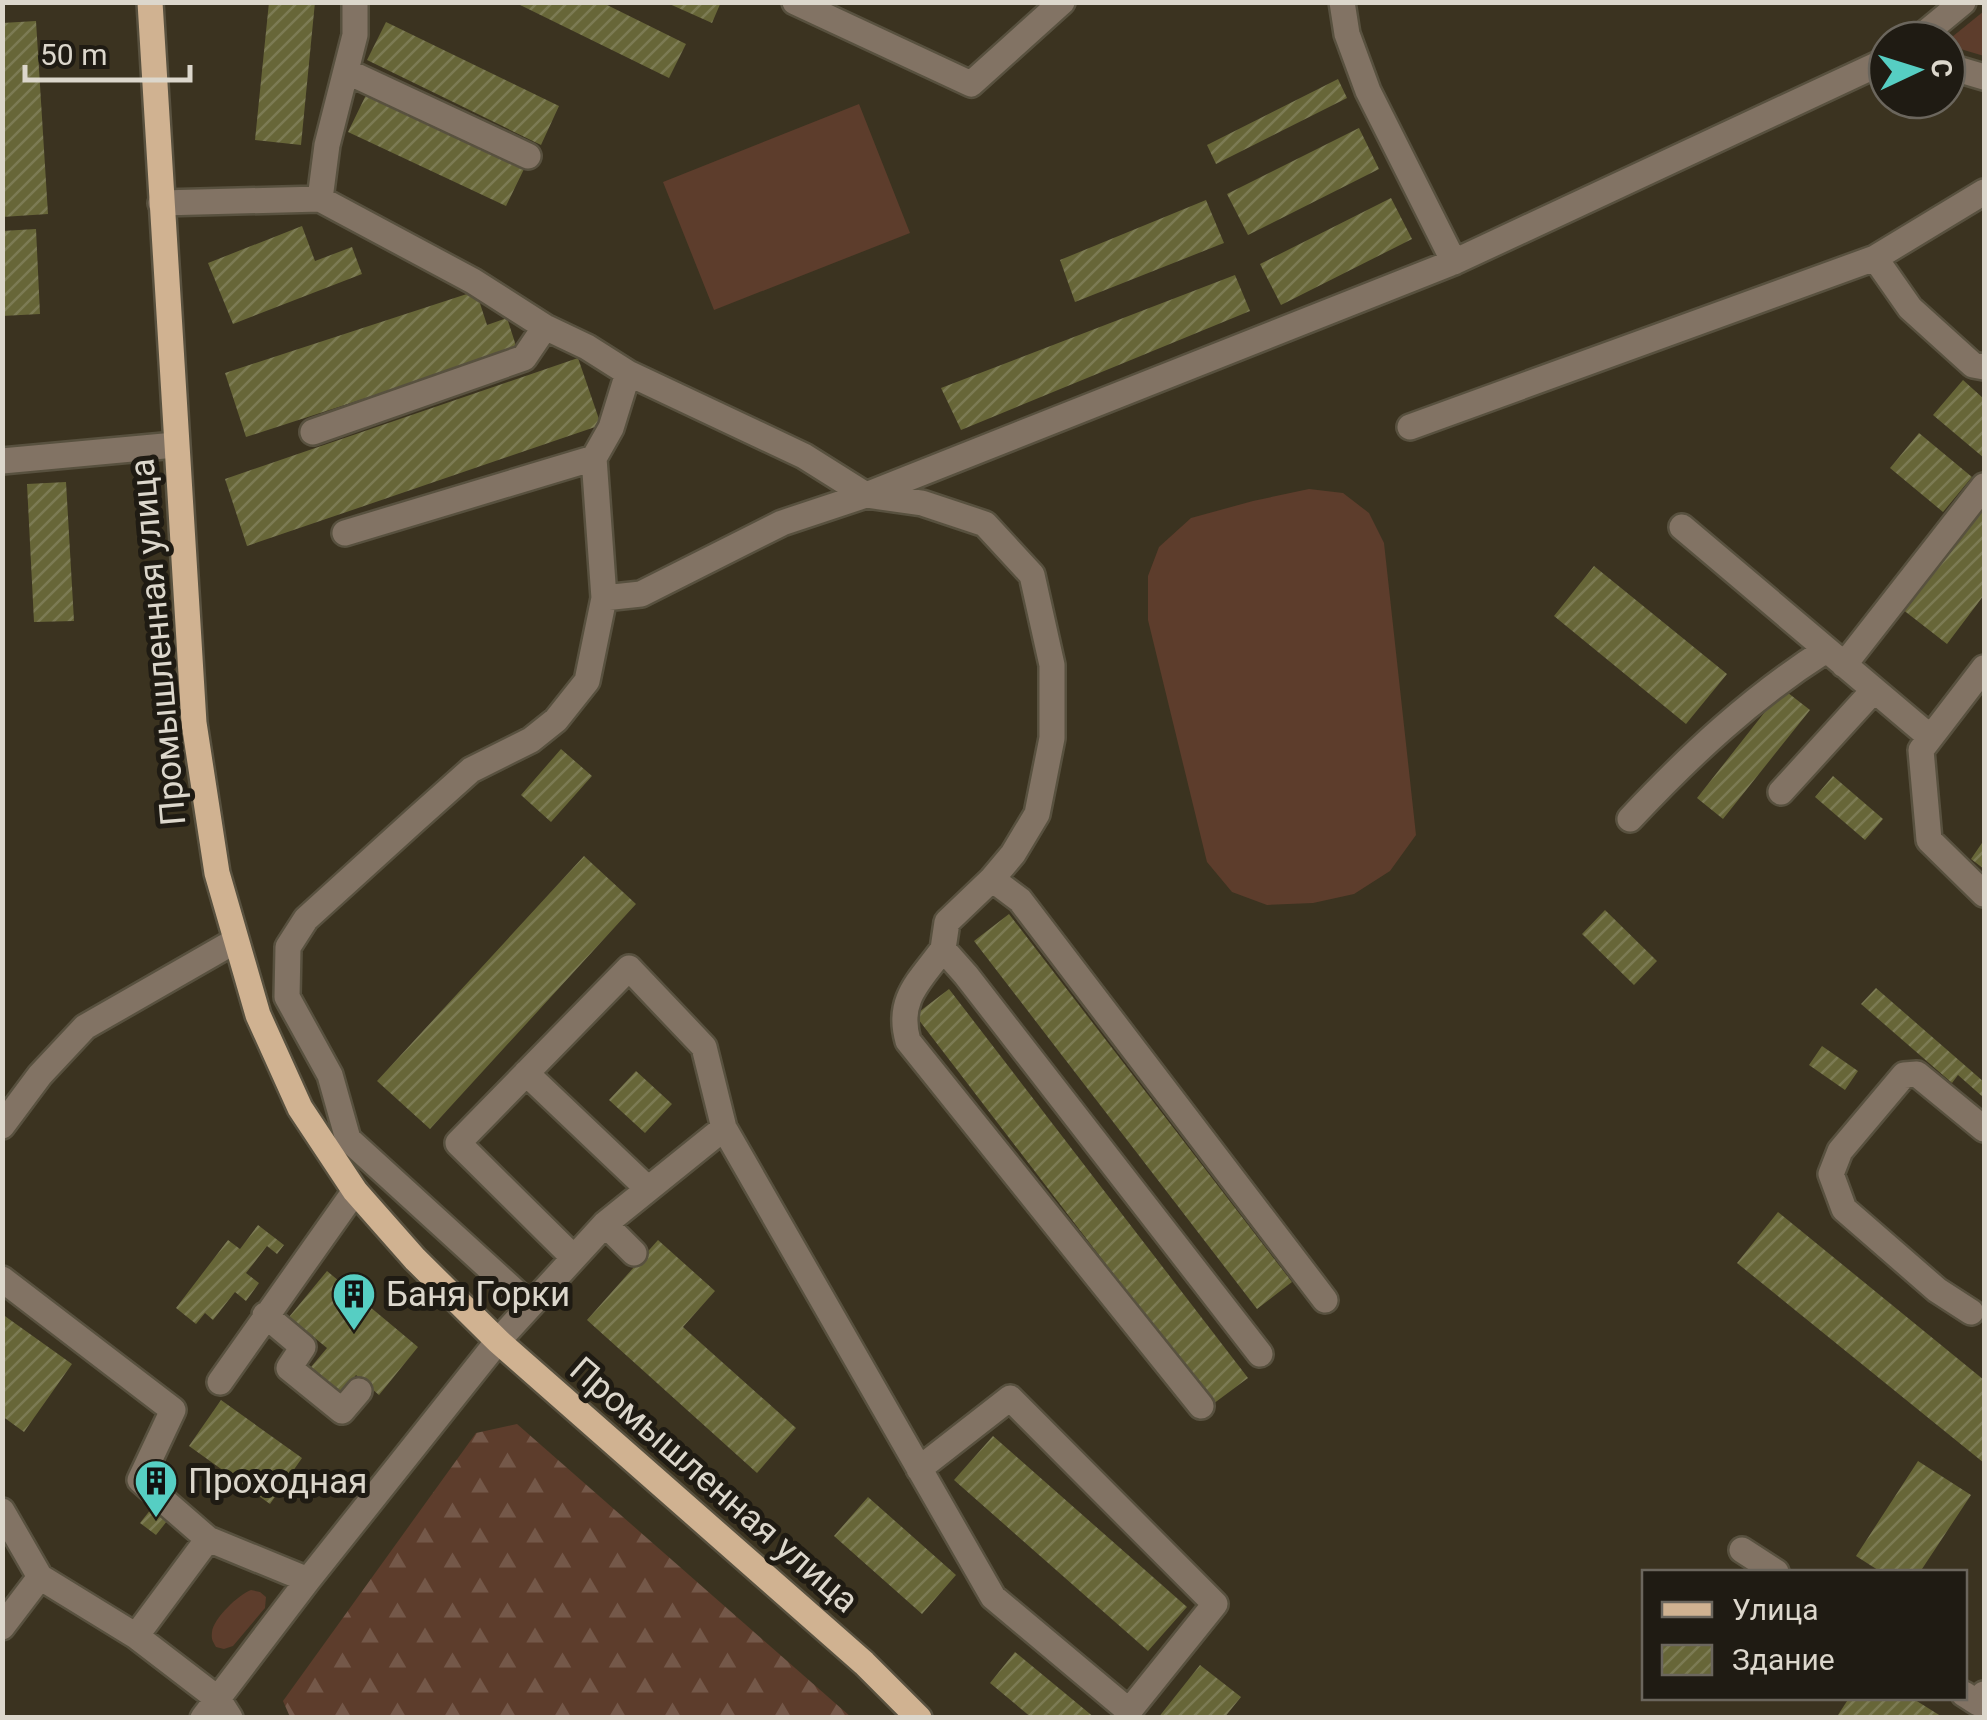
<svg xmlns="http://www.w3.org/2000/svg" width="1987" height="1720" font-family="Roboto,sans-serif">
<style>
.grass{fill:#5d3d2c}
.forest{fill:url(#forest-firs)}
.building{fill:url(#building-hatch)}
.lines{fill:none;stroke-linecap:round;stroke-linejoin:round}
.minor-casing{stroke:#58513f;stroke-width:30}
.major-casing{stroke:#58513f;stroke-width:30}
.minor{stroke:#827364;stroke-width:25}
.major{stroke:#d0b291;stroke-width:25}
.labels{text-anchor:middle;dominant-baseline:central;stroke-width:10;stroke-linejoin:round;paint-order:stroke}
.street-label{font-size:35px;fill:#dcd7cc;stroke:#1f1b13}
.poi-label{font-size:35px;fill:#dcd7cc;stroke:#1f1b13;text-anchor:start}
</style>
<defs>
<pattern id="forest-firs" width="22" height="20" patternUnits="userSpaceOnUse" patternTransform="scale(2.5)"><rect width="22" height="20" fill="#5d3d2c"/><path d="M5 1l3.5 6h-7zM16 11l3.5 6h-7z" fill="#745849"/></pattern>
<pattern id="building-hatch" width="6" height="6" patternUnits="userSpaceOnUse" patternTransform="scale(2.5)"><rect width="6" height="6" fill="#676638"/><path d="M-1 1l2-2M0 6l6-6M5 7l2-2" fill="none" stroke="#7c7b54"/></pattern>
</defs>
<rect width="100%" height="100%" fill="#3b3320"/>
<path class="grass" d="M 1984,11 L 1984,56 L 1947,45 L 1947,41 Z
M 859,104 L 910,233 L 714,310 L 663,182 Z
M 1309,489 L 1343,493 L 1369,513 L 1384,543 L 1416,835 L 1390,871 L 1354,894 L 1313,903 L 1267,905 L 1232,892 L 1207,862 L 1148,620 L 1148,576 L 1159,547 L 1191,518 L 1253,501 Z
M 251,1590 L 260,1592 L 266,1597 L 265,1608 L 233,1646 L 224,1649 L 216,1647 C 213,1641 211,1640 212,1632 C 213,1619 239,1594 251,1590 Z"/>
<path class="forest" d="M 517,1424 L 851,1717 L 290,1717 L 283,1701 L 476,1433 Z"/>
<path class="building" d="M 269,2 L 315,2 L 301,145 L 255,140 Z
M 514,2 L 601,2 L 686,44 L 669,78 Z
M 665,2 L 721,2 L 712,23 Z
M 36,21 L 48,214 L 2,217 L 2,23 Z
M 386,22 L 559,106 L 541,145 L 367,60 Z
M 1338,79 L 1347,98 L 1216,164 L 1207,145 Z
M 366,95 L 524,169 L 506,206 L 348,132 Z
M 1359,128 L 1379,169 L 1248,235 L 1227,194 Z
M 1391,198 L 1412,239 L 1281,305 L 1260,264 Z
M 1206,200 L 1224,243 L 1075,302 L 1060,260 Z
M 302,226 L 315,261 L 352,247 L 362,274 L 233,324 L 208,263 Z
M 36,229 L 40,314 L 2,316 L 2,231 Z
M 1235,275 L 1250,311 L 961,430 L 941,388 Z
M 476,291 L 487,325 L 507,318 L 517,349 L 246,437 L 225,373 Z
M 578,358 L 601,425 L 247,546 L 225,479 Z
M 1963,380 L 1984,399 L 1984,458 L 1933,415 Z
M 1919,433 L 1972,477 L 1943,512 L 1890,468 Z
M 66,482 L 74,621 L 34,622 L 27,484 Z
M 1984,501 L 1984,595 L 1947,644 L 1902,609 Z
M 1594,566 L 1727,674 L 1686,724 L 1554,616 Z
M 1783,689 L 1810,710 L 1723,819 L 1697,798 Z
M 561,749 L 592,776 L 551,822 L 521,795 Z
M 1833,776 L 1883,819 L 1865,840 L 1815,797 Z
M 1984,840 L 1984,869 L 1971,859 Z
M 584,856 L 636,904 L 430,1129 L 377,1081 Z
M 1605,910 L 1657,961 L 1634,985 L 1582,934 Z
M 1009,914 L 1292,1282 L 1257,1309 L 974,941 Z
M 1876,988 L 1984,1082 L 1984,1098 L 1958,1075 L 1952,1083 L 1861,1004 Z
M 949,989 L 1248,1378 L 1213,1404 L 915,1015 Z
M 1822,1046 L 1858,1071 L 1845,1090 L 1809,1065 Z
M 636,1071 L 672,1104 L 645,1133 L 609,1100 Z
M 1778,1212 L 1984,1380 L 1984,1463 L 1737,1263 Z
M 258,1225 L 284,1245 L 277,1254 L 267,1246 L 246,1273 L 259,1283 L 246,1301 L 235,1292 L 213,1320 L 205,1313 L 196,1324 L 176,1308 L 228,1240 L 240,1249 Z
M 658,1240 L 715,1291 L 683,1327 L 796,1428 L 757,1473 L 587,1320 Z
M 327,1271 L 418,1347 L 379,1395 L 356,1375 L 342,1393 L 311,1367 L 327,1348 L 289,1317 Z
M 2,1314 L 72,1364 L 24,1432 L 2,1416 Z
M 221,1400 L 302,1458 L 270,1504 L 189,1446 Z
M 993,1436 L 1187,1607 L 1148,1651 L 954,1480 Z
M 1918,1461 L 1971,1495 L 1920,1572 L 1881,1572 L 1856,1556 Z
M 868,1497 L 956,1575 L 922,1614 L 834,1536 Z
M 155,1504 L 171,1516 L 156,1535 L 140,1523 Z
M 1015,1652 L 1095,1718 L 1032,1718 L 990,1683 Z
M 1200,1665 L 1241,1697 L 1224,1718 L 1158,1718 Z
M 1849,1698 L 1912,1698 L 1944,1718 L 1836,1718 Z"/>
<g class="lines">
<g class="minor-casing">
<path id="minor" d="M 795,2 L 971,84 L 1062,2
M 1342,2 L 1347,34 L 1368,91 L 1454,262
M 1917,40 L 1963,2
M 1947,66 L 1984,77
M 346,71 L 528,156
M 320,199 L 327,145 L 355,35 L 355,2
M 161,203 L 320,199 L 473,281 L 545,327 L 587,347 L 628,373 L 804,456 L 866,495 L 922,503 L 985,524 L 1032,575 L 1052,665 L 1052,738 L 1037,814 L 1013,854 L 992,879 L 947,922 L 943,949 L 966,975 L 1260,1354
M 1875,258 L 1910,308 L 1973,365 L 1984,367
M 1410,427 L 1875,258 L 1984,192
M 313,432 L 524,358 L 545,327
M 2,461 L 175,445
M 1682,527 L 1930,737
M 345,533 L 594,458
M 604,598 L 641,594 L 782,523 L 866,495 L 1454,262 L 1887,60
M 1844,665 L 1984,486
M 1984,668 L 1921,750 L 1929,840 L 1984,894
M 1781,792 L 1874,690
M 1630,819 C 1690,755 1752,697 1826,650
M 992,879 L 1020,900 L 1325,1300
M 943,949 C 920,981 896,999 908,1041 L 1201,1406
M 526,1073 L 648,1189
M 2,1126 L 40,1075 L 85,1027 L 235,941
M 605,1224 L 634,1253
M 574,1258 L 458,1143 L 629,968 L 704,1047 L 724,1128 L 993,1597 L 1129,1711 L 1215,1604 L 1010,1398 L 919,1469
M 2,1279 L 173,1410 L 140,1480 L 208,1539
M 521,1297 L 348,1139 L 330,1075 L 287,997 L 288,947 L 306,919 L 415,820 L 471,770 L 531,740 L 556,720 L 587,681 L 604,598 L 594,458 L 611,428 L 628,373
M 1971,1312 L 1937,1290 L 1844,1209 L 1831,1174 L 1840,1151 L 1904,1075 L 1917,1074 L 1984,1129
M 265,1315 L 303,1347 L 289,1368 L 342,1411 L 359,1391
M 220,1382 L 355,1191
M 2,1511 L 40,1577 L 136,1636
M 1742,1550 L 1776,1572
M 2,1627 L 40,1577
M 1964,1694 L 1978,1703 L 1984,1694
M 203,1718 L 308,1580 L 498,1341 L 605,1224 L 724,1128
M 230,1718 L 218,1699 L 136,1636 L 208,1539 L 308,1580"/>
</g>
<g class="major-casing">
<path id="major" d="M 150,2 L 194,723 L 217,873 L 258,1015 L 300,1108 L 355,1191 L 415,1259 L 498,1341 L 864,1663 L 919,1718"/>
</g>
<use href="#minor" class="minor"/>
<use href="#major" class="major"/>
</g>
<defs>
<g id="building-pin" transform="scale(2.25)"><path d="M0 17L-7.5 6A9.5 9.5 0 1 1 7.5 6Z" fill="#56cec3" stroke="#1f1b13"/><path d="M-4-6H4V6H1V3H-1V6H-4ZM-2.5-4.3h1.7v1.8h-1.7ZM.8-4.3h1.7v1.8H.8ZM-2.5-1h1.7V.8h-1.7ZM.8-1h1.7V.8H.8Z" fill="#111"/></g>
</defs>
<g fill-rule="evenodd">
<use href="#building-pin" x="354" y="1294"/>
<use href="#building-pin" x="156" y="1481"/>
</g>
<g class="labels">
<g class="street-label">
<text transform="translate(158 642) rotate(-95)">Промышленная улица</text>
<text transform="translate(714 1485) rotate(41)">Промышленная улица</text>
</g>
<g class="poi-label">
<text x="386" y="1294">Баня Горки</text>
<text x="188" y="1481">Проходная</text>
</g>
</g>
<rect width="1987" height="1720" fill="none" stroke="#dcd7cc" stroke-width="10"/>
<rect x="1642" y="1570" width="325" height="130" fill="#1f1b13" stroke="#6b665d" stroke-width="2.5"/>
<rect x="1662" y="1602" width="50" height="15" fill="#d0b291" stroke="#6b665d" stroke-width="2.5"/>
<text x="1732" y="1620" font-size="30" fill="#dcd7cc">Улица</text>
<rect x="1662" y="1645" width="50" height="30" fill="url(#building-hatch)" stroke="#6b665d" stroke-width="2.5"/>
<text x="1732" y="1670" font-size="30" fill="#dcd7cc">Здание</text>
<g transform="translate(1917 70) rotate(86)"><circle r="48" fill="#1f1b13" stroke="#6b665d" stroke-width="2.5"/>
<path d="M0-8L18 38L0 25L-18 38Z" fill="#56cec3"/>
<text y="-15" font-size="28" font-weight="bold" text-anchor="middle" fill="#dcd7cc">С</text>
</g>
<path d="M25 65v15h165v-15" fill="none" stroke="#dcd7cc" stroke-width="5"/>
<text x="40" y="65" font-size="30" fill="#dcd7cc" stroke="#1f1b13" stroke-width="8" paint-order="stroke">50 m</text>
</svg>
